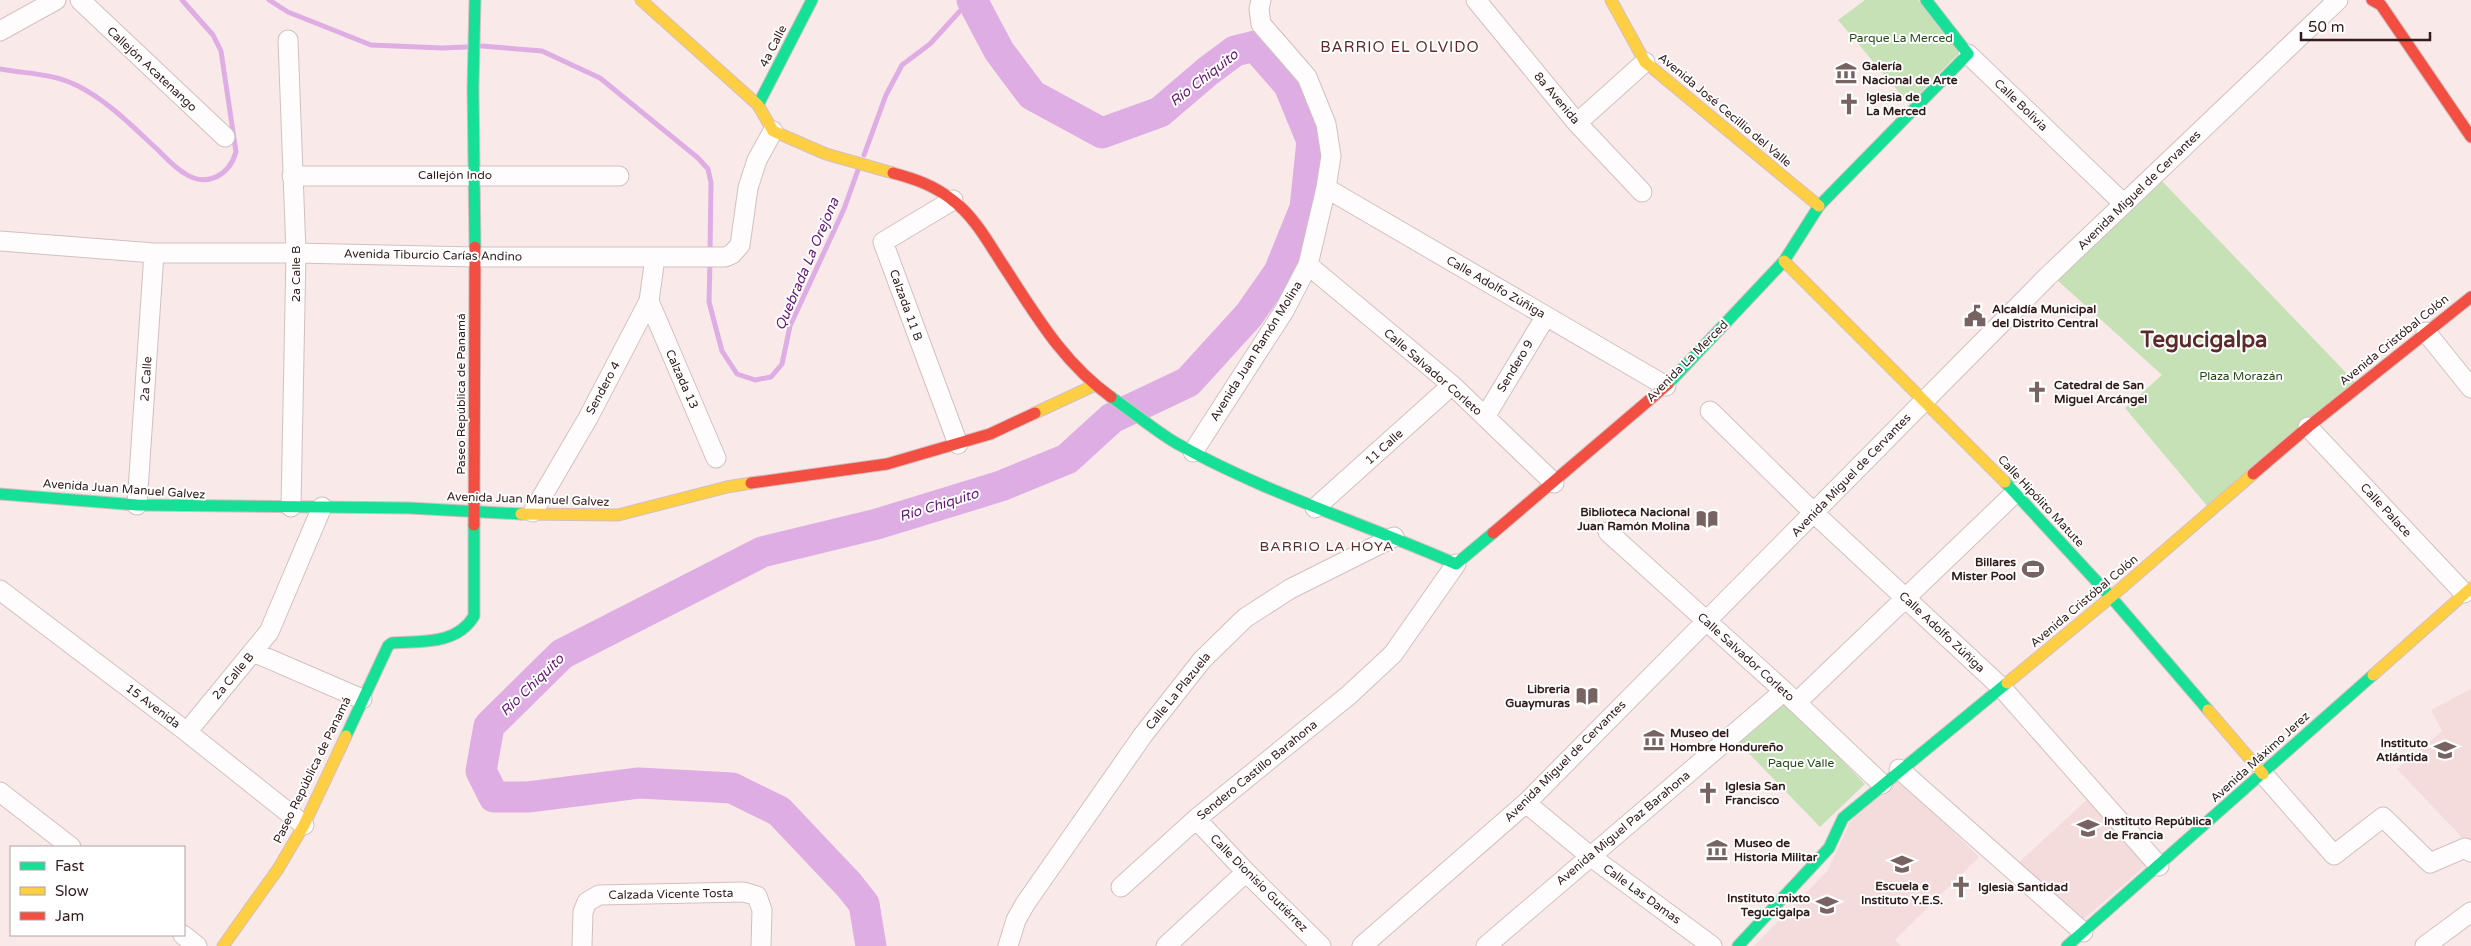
<svg xmlns="http://www.w3.org/2000/svg" width="2471" height="946" font-family="'Varela Round',sans-serif">
<style>
.built{fill:#f3dcdb}
.green{fill:#c6e1b6}
.lines{fill:none;stroke-linecap:round;stroke-linejoin:round}
.stream{stroke:#deade4;stroke-width:5}
.river{stroke:#deade4;stroke-width:31}
.street-casing{stroke:#d2c0c0;stroke-width:21}
.fast-casing{stroke:#d2c0c0;stroke-width:13}
.slow-casing{stroke:#d2c0c0;stroke-width:13}
.jam-casing{stroke:#d2c0c0;stroke-width:13}
.street{stroke:#fefcfc;stroke-width:19}
.fast{stroke:#16e098;stroke-width:11}
.slow{stroke:#ffcf43;stroke-width:11}
.jam{stroke:#f24e42;stroke-width:11}
.labels{text-anchor:middle;dominant-baseline:central;stroke-width:4;stroke-linejoin:round;paint-order:stroke}
.park-label{font-size:12px;fill:#234d17;stroke:#fff}
.street-label{font-size:12px;fill:#321b1b;stroke:#fff}
.poi-label{font-size:12px;font-weight:bold;fill:#321b1b;stroke:#fff;text-anchor:start}
.water-label{font-size:14px;font-style:italic;fill:#641776;stroke:#fff}
.neighbourhood-label{font-size:14px;letter-spacing:1px;fill:#5d2a2c;stroke:#fff}
.quarter-label{font-size:15px;letter-spacing:1px;fill:#5d2a2c;stroke:#fff}
.town-label{font-size:22px;font-weight:bold;fill:#5d2a2c;stroke:#fff}
</style>
<rect width="100%" height="100%" fill="#f9eae9"/>
<path class="built" d="M 2471,689 L 2471,847 L 2397,769 L 2442,731 L 2431,710 Z
M 1897,775 L 1979,857 L 1895,940 L 1901,946 L 1754,946 L 1828,870 L 1850,822 Z
M 2092,795 L 2150,862 L 2079,923 L 2016,865 Z"/>
<path class="green" d="M 1865,0 L 1918,0 L 1959,53 L 1909,104 L 1838,20 Z
M 2159,178 L 2355,382 L 2208,507 L 2125,408 L 2162,375 L 2056,279 Z
M 1783,699 L 1865,784 L 1820,827 L 1738,742 Z"/>
<g class="lines">
<path class="stream" d="M 269,0 L 288,12 L 371,45 L 442,48 L 466,47
M 482,46 L 542,51 L 600,78 L 698,158 L 708,169 L 711,183 L 710,252
M 0,69 C 27,74 53,73 78,86 C 108,101 134,128 158,150 C 166,158 174,167 184,173 C 206,188 229,176 236,152 L 221,51 L 213,35 L 182,0
M 864,155 L 886,95 L 902,65 L 930,44 L 970,0
M 710,261 L 709,302 L 722,351 L 737,374 L 755,380 L 771,377 L 782,364 L 790,326 L 844,209 L 858,170"/>
<path class="river" d="M 871,946 L 864,904 L 849,885 L 779,811 L 732,788 L 639,783 L 528,797 L 494,797 L 481,771 L 489,726 L 562,654 L 762,552 L 877,524 L 1001,486 L 1067,459 L 1112,418 L 1188,382 L 1249,315 L 1279,272 L 1305,208 L 1312,141 L 1289,85 L 1255,46 L 1235,51 L 1208,71 L 1160,112 L 1102,133 L 1032,95 L 999,51 L 972,0"/>
<g class="street-casing">
<path id="street" d="M 80,0 L 225,137
M 1476,0 L 1577,123 L 1642,192
M 0,31 L 56,0
M 288,40 L 296,253 L 291,507
M 1968,54 L 2124,204
M 1577,123 L 1645,62
M 292,176 L 619,176
M 1326,188 L 1666,386
M 953,200 L 883,242 L 958,444
M 0,241 L 154,253 L 296,253 L 475,257 L 725,257 L 732,254 L 740,245 L 748,188 L 757,160 L 773,131
M 1308,265 L 1452,385 L 1554,483
M 649,301 L 716,458
M 2426,332 L 2471,388
M 1710,411 L 1814,513 L 2002,688 L 2159,866
M 1485,417 L 1546,316
M 2308,427 L 2464,593
M 1193,452 L 1284,311 L 1308,265 L 1326,188 L 1331,156 L 1326,124 L 1307,77 L 1261,24 L 1259,9 L 1261,0
M 137,505 L 154,253
M 1315,508 L 1452,385
M 533,512 L 588,418 L 649,301 L 655,258
M 1608,532 L 1784,691 L 1882,784
M 0,590 L 187,732 L 304,825
M 253,652 L 362,699
M 1796,703 L 2016,492
M 187,732 L 269,632 L 322,507
M 1899,769 L 2083,932
M 2263,774 L 2334,855 L 2383,817 L 2430,863 L 2465,848 L 2471,852
M 0,792 L 71,847
M 1526,803 L 1590,856 L 1712,946
M 1196,819 L 1246,872 L 1321,946
M 1121,887 L 1196,819 L 1349,695 L 1393,654 L 1456,564
M 183,935 L 197,946
M 582,946 L 583,912 L 587,902 L 599,895 L 744,892 L 757,896 L 762,910 L 761,946
M 1008,946 L 1016,920 L 1025,904 L 1143,735 L 1202,660 L 1245,618 L 1290,589 L 1394,537
M 1166,946 L 1246,872
M 1362,946 L 1526,803 L 2047,277 L 2338,0
M 1486,946 L 1784,691
M 2425,946 L 2471,912"/>
</g>
<g class="fast-casing">
<path id="fast" d="M 758,105 L 812,0
M 475,247 L 473,88 L 475,0
M 1668,384 L 1784,261 L 1819,206 L 1968,54 L 1926,0
M 1111,397 C 1133,412 1154,430 1176,443 C 1265,493 1363,523 1456,564 L 1493,533
M 2005,482 L 2111,597 L 2208,710
M 0,494 L 137,505 L 409,508 L 521,514
M 346,736 L 388,646 L 392,643 C 421,641 457,645 474,616 L 474,525
M 1738,946 L 1829,848 L 1843,818 L 2007,683
M 2067,946 L 2373,675"/>
</g>
<g class="slow-casing">
<path id="slow" d="M 641,0 L 758,105 L 773,131 L 826,154 L 893,173
M 1611,0 L 1645,62 L 1819,206
M 1784,261 L 2005,482
M 1035,413 L 1095,385
M 521,514 L 618,515 L 727,487 L 751,483
M 2373,675 L 2471,588
M 2007,683 L 2111,597 L 2253,474
M 2208,710 L 2263,774
M 223,946 L 278,869 L 304,825 L 346,736"/>
</g>
<g class="jam-casing">
<path id="jam" d="M 2372,0 L 2381,5 L 2471,137
M 893,173 C 915,179 933,185 951,199 C 973,215 987,240 1001,262 C 1034,312 1061,361 1111,397
M 2253,474 L 2308,427 L 2471,297
M 751,483 L 887,464 L 990,434 L 1035,413
M 474,525 L 475,247
M 1493,533 L 1668,384"/>
</g>
<use href="#street" class="street"/>
<use href="#fast" class="fast"/>
<use href="#slow" class="slow"/>
<use href="#jam" class="jam"/>
</g>
<defs>
<g id="museum-bare" transform="scale(1.725)"><path d="M0-6L6-3V-2H-6V-3ZM-5-1h2V3h-2ZM-1-1h2V3h-2ZM3-1h2V3H3ZM-6 4H6V6H-6Z" fill="#786363" stroke="#fff" stroke-width="2.5" paint-order="stroke"/></g>
<g id="church-bare" transform="scale(1.725)"><path d="M-1.2-6h2.4v3.5h3.3v2.4h-3.3V6h-2.4V-.1h-3.3v-2.4h3.3Z" fill="#786363" stroke="#fff" stroke-width="2.5" paint-order="stroke"/></g>
<g id="civic-bare" transform="scale(1.725)"><path d="M-.6-6.5H3V-4.5H.6V-3L4-1V1h2V6H-6V1h2V-1L-.6-3ZM-1.2 2.5V6h2.4V2.5Z" fill="#786363" stroke="#fff" stroke-width="2.5" paint-order="stroke"/></g>
<g id="library-bare" transform="scale(1.725)"><path d="M-6-4Q-3-5.5-.7-3.5V5Q-3 3-6 4ZM6-4Q3-5.5 .7-3.5V5Q3 3 6 4Z" fill="#786363" stroke="#fff" stroke-width="2.5" paint-order="stroke"/></g>
<g id="stadium-bare" transform="scale(1.725)"><path d="M0-5a6.5 5 0 1 0 0 10a6.5 5 0 1 0 0-10ZM-3.5-1.8h7v3.6h-7Z" fill="#786363" stroke="#fff" stroke-width="2.5" paint-order="stroke"/></g>
<g id="school-bare" transform="scale(1.725)"><path d="M0-5L7-2L0 1L-7-2ZM-4 1L0 2.5L4 1V4Q0 6-4 4Z" fill="#786363" stroke="#fff" stroke-width="2.5" paint-order="stroke"/></g>
</defs>
<g fill-rule="evenodd">
<use href="#museum-bare" x="1846" y="73"/>
<use href="#church-bare" x="1849" y="104"/>
<use href="#civic-bare" x="1975" y="316"/>
<use href="#church-bare" x="2037" y="392"/>
<use href="#library-bare" x="1707" y="519"/>
<use href="#stadium-bare" x="2033" y="569"/>
<use href="#library-bare" x="1587" y="696"/>
<use href="#museum-bare" x="1654" y="740"/>
<use href="#school-bare" x="2445" y="750"/>
<use href="#church-bare" x="1708" y="793"/>
<use href="#school-bare" x="2088" y="828"/>
<use href="#museum-bare" x="1717" y="850"/>
<use href="#school-bare" x="1902" y="864"/>
<use href="#church-bare" x="1961" y="887"/>
<use href="#school-bare" x="1827" y="905"/>
</g>
<g class="labels">
<g class="park-label">
<text x="1901" y="38">Parque La Merced</text>
<text x="2241" y="376">Plaza Morazán</text>
<text x="1801" y="763">Paque Valle</text>
</g>
<g class="street-label">
<text transform="translate(773 46) rotate(-63)">4a Calle</text>
<text transform="translate(152 69) rotate(43)">Callejón Acatenango</text>
<text transform="translate(1557 98) rotate(50)">8a Avenida</text>
<text transform="translate(2021 105) rotate(44)">Calle Bolivia</text>
<text transform="translate(1725 110) rotate(40)">Avenida José Cecillio del Valle</text>
<text x="455" y="175">Callejón Indo</text>
<text transform="translate(2139 190) rotate(-44)">Avenida Miguel de Cervantes</text>
<text transform="translate(433 255) rotate(1)">Avenida Tiburcio Carías Andino</text>
<text transform="translate(296 274) rotate(-90)">2a Calle B</text>
<text transform="translate(1496 287) rotate(30)">Calle Adolfo Zúñiga</text>
<text transform="translate(906 305) rotate(70)">Calzada 11 B</text>
<text transform="translate(2394 340) rotate(-39)">Avenida Cristóbal Colón</text>
<text transform="translate(1256 351) rotate(-58)">Avenida Juan Ramón Molina</text>
<text transform="translate(1687 361) rotate(-45)">Avenida La Merced</text>
<text transform="translate(1515 366) rotate(-59)">Sendero 9</text>
<text transform="translate(1433 372) rotate(41)">Calle Salvador Corleto</text>
<text transform="translate(146 379) rotate(-86)">2a Calle</text>
<text transform="translate(682 379) rotate(66)">Calzada 13</text>
<text transform="translate(603 388) rotate(-62)">Sendero 4</text>
<text transform="translate(461 394) rotate(-90)">Paseo República de Panamá</text>
<text transform="translate(1384 447) rotate(-42)">11 Calle</text>
<text transform="translate(1851 475) rotate(-46)">Avenida Miguel de Cervantes</text>
<text transform="translate(124 489) rotate(4)">Avenida Juan Manuel Galvez</text>
<text transform="translate(528 499) rotate(2)">Avenida Juan Manuel Galvez</text>
<text transform="translate(2041 501) rotate(47)">Calle Hipólito Matute</text>
<text transform="translate(2386 510) rotate(47)">Calle Palace</text>
<text transform="translate(2084 601) rotate(-40)">Avenida Cristóbal Colón</text>
<text transform="translate(1942 632) rotate(43)">Calle Adolfo Zúñiga</text>
<text transform="translate(1746 657) rotate(42)">Calle Salvador Corleto</text>
<text transform="translate(233 676) rotate(-50)">2a Calle B</text>
<text transform="translate(1178 691) rotate(-51)">Calle La Plazuela</text>
<text transform="translate(153 706) rotate(37)">15 Avenida</text>
<text transform="translate(2260 757) rotate(-42)">Avenida Máximo Jerez</text>
<text transform="translate(1565 761) rotate(-45)">Avenida Miguel de Cervantes</text>
<text transform="translate(312 770) rotate(-64)">Paseo República de Panamá</text>
<text transform="translate(1257 770) rotate(-39)">Sendero Castillo Barahona</text>
<text transform="translate(1623 828) rotate(-40)">Avenida Miguel Paz Barahona</text>
<text transform="translate(1259 883) rotate(45)">Calle Dionisio Gutiérrez</text>
<text transform="translate(671 894) rotate(-1)">Calzada Vicente Tosta</text>
<text transform="translate(1642 894) rotate(36)">Calle Las Damas</text>
</g>
<g class="poi-label">
<text x="1862" y="66">Galería<tspan x="1862" dy="14">Nacional de Arte</tspan></text>
<text x="1866" y="97">Iglesia de<tspan x="1866" dy="14">La Merced</tspan></text>
<text x="1992" y="309">Alcaldía Municipal<tspan x="1992" dy="14">del Distrito Central</tspan></text>
<text x="2054" y="385">Catedral de San<tspan x="2054" dy="14">Miguel Arcángel</tspan></text>
<text x="1690" y="512" text-anchor="end">Biblioteca Nacional<tspan x="1690" dy="14">Juan Ramón Molina</tspan></text>
<text x="2016" y="562" text-anchor="end">Billares<tspan x="2016" dy="14">Mister Pool</tspan></text>
<text x="1570" y="689" text-anchor="end">Libreria<tspan x="1570" dy="14">Guaymuras</tspan></text>
<text x="1670" y="733">Museo del<tspan x="1670" dy="14">Hombre Hondureño</tspan></text>
<text x="2428" y="743" text-anchor="end">Instituto<tspan x="2428" dy="14">Atlántida</tspan></text>
<text x="1725" y="786">Iglesia San<tspan x="1725" dy="14">Francisco</tspan></text>
<text x="2104" y="821">Instituto República<tspan x="2104" dy="14">de Francia</tspan></text>
<text x="1734" y="843">Museo de<tspan x="1734" dy="14">Historia Militar</tspan></text>
<text x="1902" y="886" text-anchor="middle">Escuela e<tspan x="1902" dy="14">Instituto Y.E.S.</tspan></text>
<text x="1978" y="887">Iglesia Santidad</text>
<text x="1810" y="898" text-anchor="end">Instituto mixto<tspan x="1810" dy="14">Tegucigalpa</tspan></text>
</g>
<g class="water-label">
<text transform="translate(1204 78) rotate(-38)">Río Chiquito</text>
<text transform="translate(807 264) rotate(-67)">Quebrada La Orejona</text>
<text transform="translate(939 505) rotate(-17)">Río Chiquito</text>
<text transform="translate(532 685) rotate(-44)">Río Chiquito</text>
</g>
<g class="neighbourhood-label">
<text x="1327" y="546">BARRIO LA HOYA</text>
</g>
<g class="quarter-label">
<text x="1400" y="47">BARRIO EL OLVIDO</text>
</g>
<g class="town-label">
<text x="2204" y="340">Tegucigalpa</text>
</g>
</g>
<rect x="10" y="846" width="175" height="90" fill="#ffffff" stroke="#ada4a4"/>
<rect x="20" y="862" width="25" height="8" fill="#16e098" stroke="#ada4a4"/>
<text x="55" y="871" font-size="15" fill="#321b1b">Fast</text>
<rect x="20" y="887" width="25" height="8" fill="#ffcf43" stroke="#ada4a4"/>
<text x="55" y="896" font-size="15" fill="#321b1b">Slow</text>
<rect x="20" y="912" width="25" height="8" fill="#f24e42" stroke="#ada4a4"/>
<text x="55" y="921" font-size="15" fill="#321b1b">Jam</text>
<path d="M2301 32v8h129v-8" fill="none" stroke="#321b1b" stroke-width="2.5"/>
<text x="2308" y="32" font-size="15" fill="#321b1b" stroke="#ffffff" stroke-width="4" paint-order="stroke">50 m</text>
</svg>
